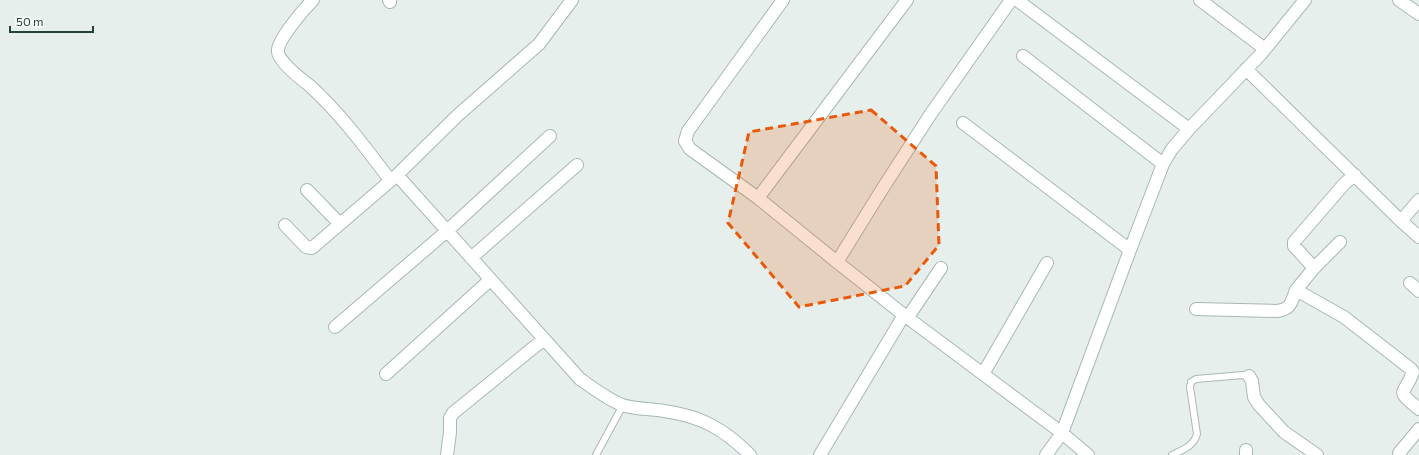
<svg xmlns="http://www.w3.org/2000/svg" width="1419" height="455" font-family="Commissioner,sans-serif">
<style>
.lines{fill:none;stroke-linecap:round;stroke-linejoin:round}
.service-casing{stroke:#a8b8b2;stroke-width:8}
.minor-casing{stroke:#a8b8b2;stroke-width:14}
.service{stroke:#fff;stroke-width:6}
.minor{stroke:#fff;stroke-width:12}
.marked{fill:#e8590c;fill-opacity:0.2;stroke:#e8590c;stroke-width:3;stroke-dasharray:8 5;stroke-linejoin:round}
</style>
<rect width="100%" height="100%" fill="#e6efeb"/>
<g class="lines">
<g class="service-casing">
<path id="service" d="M 596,455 L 623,405
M 1172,455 C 1182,450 1194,446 1197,434 L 1190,387 L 1191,382 L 1196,379 L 1243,375 L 1249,376"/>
</g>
<g class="minor-casing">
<path id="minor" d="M 313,0 C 304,9 279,38 278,50 C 276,60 301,79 309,85 C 340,113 365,147 390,180
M 389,0 L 390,2
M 572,0 L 539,44 L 458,115 L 397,175 L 580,379 C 593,388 607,399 622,405 C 634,409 652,409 664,411 C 701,416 724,429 750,455
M 783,0 L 688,131 L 685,141 L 690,149 L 758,198 L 837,262
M 1011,0 L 930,115 L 881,191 L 837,262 L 904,315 L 1062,433 L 1088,455
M 1017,0 L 1189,129
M 1200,0 L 1265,49
M 1399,0 L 1419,14
M 1023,56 L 1163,164
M 1246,69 L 1401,221 L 1419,237
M 963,123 L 1130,250 L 1062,433 L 1046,455
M 307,190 L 340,224
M 758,198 L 907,0
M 1401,221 L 1419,200
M 285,225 L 306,247 L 312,248 L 396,176
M 1340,242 L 1314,268 L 1296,290 L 1344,317 L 1411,369 L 1413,372 C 1405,396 1393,388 1419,409
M 1130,250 L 1163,164 L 1172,149 L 1189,129 L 1261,54 L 1305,0
M 471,258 L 577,165
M 1314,268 L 1294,246 L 1294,242 L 1345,183 L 1355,175
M 1410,283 L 1419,291
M 1196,309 L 1277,311 C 1291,309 1291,303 1296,290
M 908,317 L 941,268
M 335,327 L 447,231 L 550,136
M 386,374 L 490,280
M 983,374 L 1047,263
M 1249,376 L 1252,381 L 1254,397 L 1259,405 L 1284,432 L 1317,455
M 1246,450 L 1246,455
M 1399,453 L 1419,429
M 447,455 L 450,432 L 450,418 L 453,413 L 544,339
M 820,455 L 904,315"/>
</g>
<use href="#service" class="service"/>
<use href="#minor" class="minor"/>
</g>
<path class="marked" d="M 871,110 L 936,166 L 939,245 L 905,286 L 799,307 L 728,223 L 749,132 Z"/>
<path d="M10 26v6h83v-6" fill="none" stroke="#24423a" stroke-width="2"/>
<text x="16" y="26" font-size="12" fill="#24423a" stroke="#f7fbf9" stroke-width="3" paint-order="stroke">50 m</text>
</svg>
